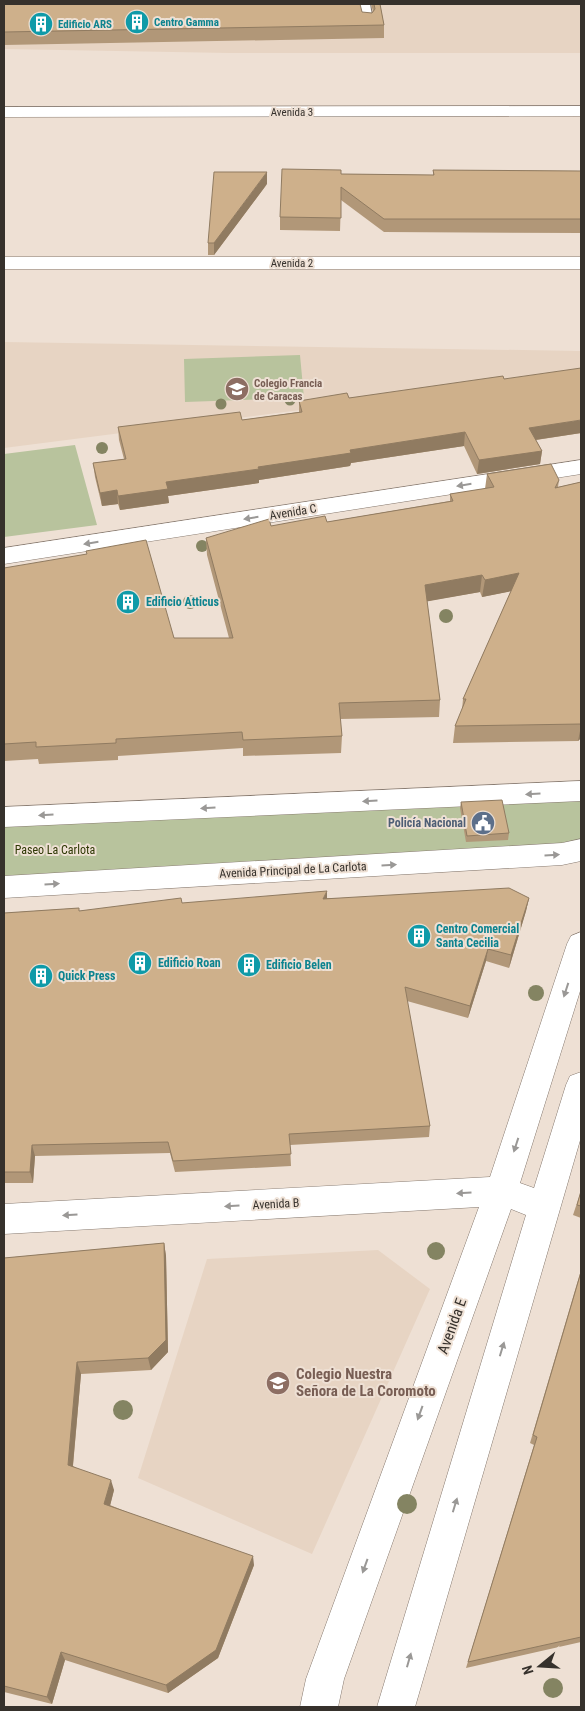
<svg xmlns="http://www.w3.org/2000/svg" width="585" height="1711" font-family="'Roboto Condensed',sans-serif">
<style>
.built{fill:#e7d4c3}
.green{fill:#b8c39d}
.lines{fill:none;stroke-linecap:round;stroke-linejoin:round}
.lane-casing{stroke:#85786e;stroke-width:2}
.street-casing{stroke:#85786e;stroke-width:1}
.lane{fill:#fff;fill-rule:evenodd}
.street{fill:#fff;fill-rule:evenodd}
.tree{fill:#848462}
.wall{fill:#b19778}
.shaded-wall{fill:#907b61}
.building{fill:#ceb08b;stroke:#907b61}
.oneway{fill:#9a9896}
.labels{text-anchor:middle;dominant-baseline:central;stroke-width:4;stroke-linejoin:round;paint-order:stroke}
.far-culture-label{font-size:11px;font-weight:bold;fill:#0d838f;stroke:#eee0d4;text-anchor:start}
.far-street-label{font-size:11px;fill:#36312c;stroke:#eee0d4}
.far-education-label{font-size:11px;font-weight:bold;fill:#785e54;stroke:#eee0d4;text-anchor:start}
.street-label{font-size:12px;fill:#36312c;stroke:#eee0d4}
.culture-label{font-size:12px;font-weight:bold;fill:#0d838f;stroke:#eee0d4;text-anchor:start}
.service-label{font-size:12px;font-weight:bold;fill:#4e5e75;stroke:#eee0d4;text-anchor:end}
.park-label{font-size:12px;fill:#2e3804;stroke:#eee0d4}
.near-street-label{font-size:15px;fill:#36312c;stroke:#eee0d4}
.near-education-label{font-size:15px;font-weight:bold;fill:#785e54;stroke:#eee0d4;text-anchor:start}
</style>
<rect width="100%" height="100%" fill="#eee0d4"/>
<path class="built" d="M 4,4 L 581,4 L 581,53 L 229,53 L 4,49 Z
M 4,342 L 581,351 L 581,374 L 4,448 Z
M 378,1250 L 430,1289 L 312,1554 L 138,1478 L 207,1259 Z"/>
<path class="green" d="M 300,355 L 304,398 L 185,402 L 184,359 Z
M 75,445 L 97,525 L 4,537 L 4,454 Z
M 581,791 L 581,850 L 562,854 L 4,887 L 4,817 Z"/>
<g class="lines">
<g class="lane-casing">
<path id="lane" d="M 358,4 L 370,4 L 373,21 L 371,24 L 363,24 Z"/>
</g>
<g class="street-casing">
<path id="street" d="M 581,106 L 581,116 L 4,117 L 4,107 Z
M 4,257 L 581,257 L 581,269 L 4,269 Z
M 581,460 L 581,474 L 4,564 L 4,548 Z
M 581,781 L 581,801 L 4,827 L 4,807 Z
M 581,839 L 581,861 L 562,865 L 4,898 L 4,876 L 562,843 Z
M 581,932 L 581,988 L 520,1183 L 534,1188 L 566,1085 L 570,1076 L 581,1072 L 581,1137 L 415,1707 L 377,1707 L 526,1215 L 511,1209 L 344,1679 L 338,1707 L 300,1707 L 306,1679 L 479,1207 L 4,1234 L 4,1204 L 490,1177 L 567,944 L 571,936 Z"/>
</g>
<use href="#lane" class="lane"/>
<use href="#street" class="street"/>
</g>
<g class="tree">
<circle cx="290" cy="400" r="5.5"/>
<circle cx="221" cy="404" r="5.5"/>
<circle cx="102" cy="448" r="6"/>
<circle cx="202" cy="546" r="6"/>
<circle cx="190" cy="602" r="7"/>
<circle cx="446" cy="616" r="7"/>
<circle cx="536" cy="993" r="8"/>
<circle cx="436" cy="1251" r="9"/>
<circle cx="123" cy="1410" r="10"/>
<circle cx="407" cy="1504" r="10"/>
<circle cx="553" cy="1688" r="10"/>
</g>
<path class="wall" d="M 4,4 L 372,13 L 373,11 L 371,4 L 380,4 L 384,25 L 384,38 L 4,45 Z
M 433,170 L 581,171 L 581,233 L 384,232 L 341,200 L 340,231 L 280,230 L 280,217 L 341,174 L 433,175 Z
M 267,184 L 214,255 L 208,255 L 208,243 Z
M 504,379 L 581,433 L 536,440 L 542,451 L 540,464 L 477,474 L 464,446 L 351,463 L 350,466 L 259,480 L 259,483 L 168,496 L 169,503 L 120,510 L 118,504 L 102,506 L 95,477 L 93,463 L 124,459 L 119,440 L 118,427 L 242,420 L 299,412 L 299,401 L 349,398 Z
M 487,474 L 559,480 L 558,487 L 581,482 L 581,738 L 578,741 L 453,743 L 455,726 L 462,710 L 463,699 L 511,591 L 482,597 L 480,592 L 427,601 L 440,700 L 439,717 L 340,719 L 342,736 L 341,753 L 243,756 L 243,748 L 118,756 L 118,760 L 39,764 L 38,759 L 4,761 L 4,568 L 174,638 L 229,638 L 207,555 L 206,538 L 271,526 L 327,522 L 450,501 L 450,494 L 485,489 Z
M 461,802 L 509,833 L 508,840 L 466,842 L 460,808 Z
M 327,898 L 529,898 L 526,911 L 509,968 L 486,961 L 468,1018 L 407,1001 L 430,1126 L 429,1137 L 290,1145 L 291,1166 L 175,1172 L 170,1153 L 35,1156 L 33,1183 L 4,1183 L 4,913 L 79,908 L 79,911 L 182,903 Z
M 581,1191 L 581,1218 L 573,1215 Z
M 164,1243 L 166,1256 L 168,1352 L 151,1370 L 81,1374 L 73,1466 L 114,1490 L 110,1505 L 254,1565 L 218,1658 L 168,1693 L 65,1660 L 52,1704 L 4,1692 L 4,1258 Z
M 581,1270 L 581,1642 L 466,1668 L 534,1445 L 530,1443 Z"/>
<path class="shaded-wall" d="M 267,172 L 267,184 L 214,255 L 214,243 Z
M 581,420 L 581,433 L 528,441 L 529,428 Z
M 465,432 L 464,446 L 351,463 L 350,466 L 259,480 L 259,483 L 168,496 L 169,503 L 120,510 L 118,496 L 166,482 L 350,450 Z
M 542,451 L 540,464 L 477,474 L 479,460 Z
M 117,490 L 118,504 L 102,506 L 100,493 Z
M 519,573 L 517,590 L 482,597 L 485,580 Z
M 482,575 L 480,592 L 424,602 L 425,585 Z
M 581,726 L 581,738 L 578,741 Z
M 327,891 L 327,903 L 323,899 Z
M 529,898 L 526,911 L 509,968 L 511,955 Z
M 488,949 L 486,961 L 468,1018 L 470,1006 Z
M 32,1145 L 35,1156 L 33,1183 L 30,1172 Z
M 164,1243 L 166,1256 L 168,1352 L 151,1370 L 148,1358 Z
M 77,1362 L 81,1374 L 72,1475 L 68,1465 Z
M 111,1480 L 114,1490 L 108,1514 L 104,1504 Z
M 253,1556 L 254,1565 L 218,1658 L 168,1693 L 166,1685 Z
M 61,1652 L 65,1660 L 52,1704 L 47,1697 Z"/>
<path class="building" d="M 4,4 L 360,4 L 362,12 L 372,13 L 375,9 L 374,4 L 380,4 L 384,25 L 4,32 Z
M 282,169 L 341,170 L 341,174 L 434,175 L 433,170 L 581,171 L 581,219 L 384,219 L 341,187 L 341,218 L 280,217 Z
M 214,172 L 267,172 L 214,243 L 208,243 Z
M 581,368 L 581,420 L 529,428 L 542,451 L 479,460 L 465,432 L 350,450 L 351,453 L 258,467 L 259,469 L 166,482 L 168,489 L 118,496 L 117,490 L 100,493 L 93,463 L 126,459 L 118,427 L 240,412 L 242,420 L 302,412 L 299,401 L 347,393 L 349,398 L 503,376 L 504,379 Z
M 551,464 L 559,480 L 555,488 L 581,482 L 581,724 L 455,726 L 466,699 L 463,699 L 519,573 L 485,580 L 482,575 L 425,585 L 440,700 L 339,703 L 342,736 L 243,740 L 242,732 L 116,739 L 116,743 L 36,747 L 36,742 L 4,744 L 4,568 L 87,554 L 86,551 L 146,540 L 174,638 L 233,638 L 206,538 L 269,519 L 271,526 L 325,516 L 327,522 L 453,501 L 450,494 L 494,487 L 487,474 Z
M 502,800 L 509,833 L 467,836 L 461,802 Z
M 509,888 L 529,898 L 511,955 L 488,949 L 470,1006 L 405,987 L 430,1126 L 289,1134 L 291,1154 L 173,1161 L 168,1142 L 32,1145 L 30,1172 L 4,1172 L 4,913 L 79,908 L 79,911 L 181,898 L 182,903 L 327,891 L 323,899 Z
M 581,1191 L 581,1206 L 577,1205 Z
M 164,1243 L 166,1340 L 148,1358 L 77,1362 L 68,1465 L 111,1480 L 104,1504 L 253,1556 L 216,1650 L 166,1685 L 61,1652 L 47,1697 L 4,1686 L 4,1258 Z
M 581,1272 L 581,1637 L 468,1662 L 537,1437 L 533,1435 Z"/>
<defs><path id="oneway-solid" d="M-6-.8H1V-3.2L6.5 0L1 3.2V.8H-6Z" transform="scale(1.25)"/></defs>
<g class="oneway">
<use href="#oneway-solid" transform="translate(464 485) rotate(171)"/>
<use href="#oneway-solid" transform="translate(251 518) rotate(171)"/>
<use href="#oneway-solid" transform="translate(91 543) rotate(171)"/>
<use href="#oneway-solid" transform="translate(533 794) rotate(177)"/>
<use href="#oneway-solid" transform="translate(370 801) rotate(177)"/>
<use href="#oneway-solid" transform="translate(208 808) rotate(177)"/>
<use href="#oneway-solid" transform="translate(46 815) rotate(177)"/>
<use href="#oneway-solid" transform="translate(552 855) rotate(-3)"/>
<use href="#oneway-solid" transform="translate(389 865) rotate(-3)"/>
<use href="#oneway-solid" transform="translate(52 884) rotate(-3)"/>
<use href="#oneway-solid" transform="translate(566 990) rotate(108)"/>
<use href="#oneway-solid" transform="translate(516 1145) rotate(108)"/>
<use href="#oneway-solid" transform="translate(464 1193) rotate(177)"/>
<use href="#oneway-solid" transform="translate(232 1206) rotate(177)"/>
<use href="#oneway-solid" transform="translate(70 1215) rotate(177)"/>
<use href="#oneway-solid" transform="translate(502 1349) rotate(-73)"/>
<use href="#oneway-solid" transform="translate(420 1413) rotate(110)"/>
<use href="#oneway-solid" transform="translate(455 1505) rotate(-73)"/>
<use href="#oneway-solid" transform="translate(365 1566) rotate(110)"/>
<use href="#oneway-solid" transform="translate(409 1660) rotate(-74)"/>
</g>
<defs>
<g id="building-disc" transform="scale(1.25)"><circle r="9.5" fill="#0f9aa8" stroke="#eee0d4"/><path d="M-4-6H4V6H1V3H-1V6H-4ZM-2.5-4.3h1.7v1.8h-1.7ZM.8-4.3h1.7v1.8H.8ZM-2.5-1h1.7V.8h-1.7ZM.8-1h1.7V.8H.8Z" fill="#fff"/></g>
<g id="school-disc" transform="scale(1.25)"><circle r="9.5" fill="#8d6e63" stroke="#eee0d4"/><path d="M0-5L7-2L0 1L-7-2ZM-4 1L0 2.5L4 1V4Q0 6-4 4Z" fill="#fff"/></g>
<g id="civic-disc" transform="scale(1.25)"><circle r="9.5" fill="#5c6f8a" stroke="#eee0d4"/><path d="M-.6-6.5H3V-4.5H.6V-3L4-1V1h2V6H-6V1h2V-1L-.6-3ZM-1.2 2.5V6h2.4V2.5Z" fill="#fff"/></g>
</defs>
<g fill-rule="evenodd">
<use href="#building-disc" x="137" y="22"/>
<use href="#building-disc" x="41" y="24"/>
<use href="#school-disc" x="237" y="389"/>
<use href="#building-disc" x="128" y="602"/>
<use href="#civic-disc" x="483" y="823"/>
<use href="#building-disc" x="419" y="936"/>
<use href="#building-disc" x="140" y="963"/>
<use href="#building-disc" x="249" y="965"/>
<use href="#building-disc" x="41" y="976"/>
<use href="#school-disc" x="278" y="1383"/>
</g>
<g class="labels">
<g class="far-culture-label">
<text x="154" y="22">Centro Gamma</text>
<text x="58" y="24">Edificio ARS</text>
</g>
<g class="far-street-label">
<text x="292" y="112">Avenida 3</text>
<text x="292" y="263">Avenida 2</text>
</g>
<g class="far-education-label">
<text x="254" y="383">Colegio Francia<tspan x="254" dy="13">de Caracas</tspan></text>
</g>
<g class="street-label">
<text transform="translate(293 512) rotate(-9)">Avenida C</text>
<text transform="translate(293 870) rotate(-3)">Avenida Principal de La Carlota</text>
<text transform="translate(276 1204) rotate(-3)">Avenida B</text>
</g>
<g class="culture-label">
<text x="146" y="602">Edificio Atticus</text>
<text x="436" y="929">Centro Comercial<tspan x="436" dy="14">Santa Cecilia</tspan></text>
<text x="158" y="963">Edificio Roan</text>
<text x="266" y="965">Edificio Belen</text>
<text x="58" y="976">Quick Press</text>
</g>
<g class="service-label">
<text x="466" y="823">Policía Nacional</text>
</g>
<g class="park-label">
<text x="55" y="850">Paseo La Carlota</text>
</g>
<g class="near-street-label">
<text transform="translate(452 1326) rotate(-70)">Avenida E</text>
</g>
<g class="near-education-label">
<text x="296" y="1374">Colegio Nuestra<tspan x="296" dy="17">Señora de La Coromoto</tspan></text>
</g>
</g>
<rect width="585" height="1711" fill="none" stroke="#36312c" stroke-width="10"/>
<g transform="translate(540 1666) rotate(252)" stroke="#eee0d4" stroke-width="4" paint-order="stroke">
<path d="M0-4L9 19L0 12L-9 19Z" fill="#36312c"/>
<text y="-8" font-size="14" font-weight="bold" text-anchor="middle" fill="#36312c">N</text>
</g>
</svg>
